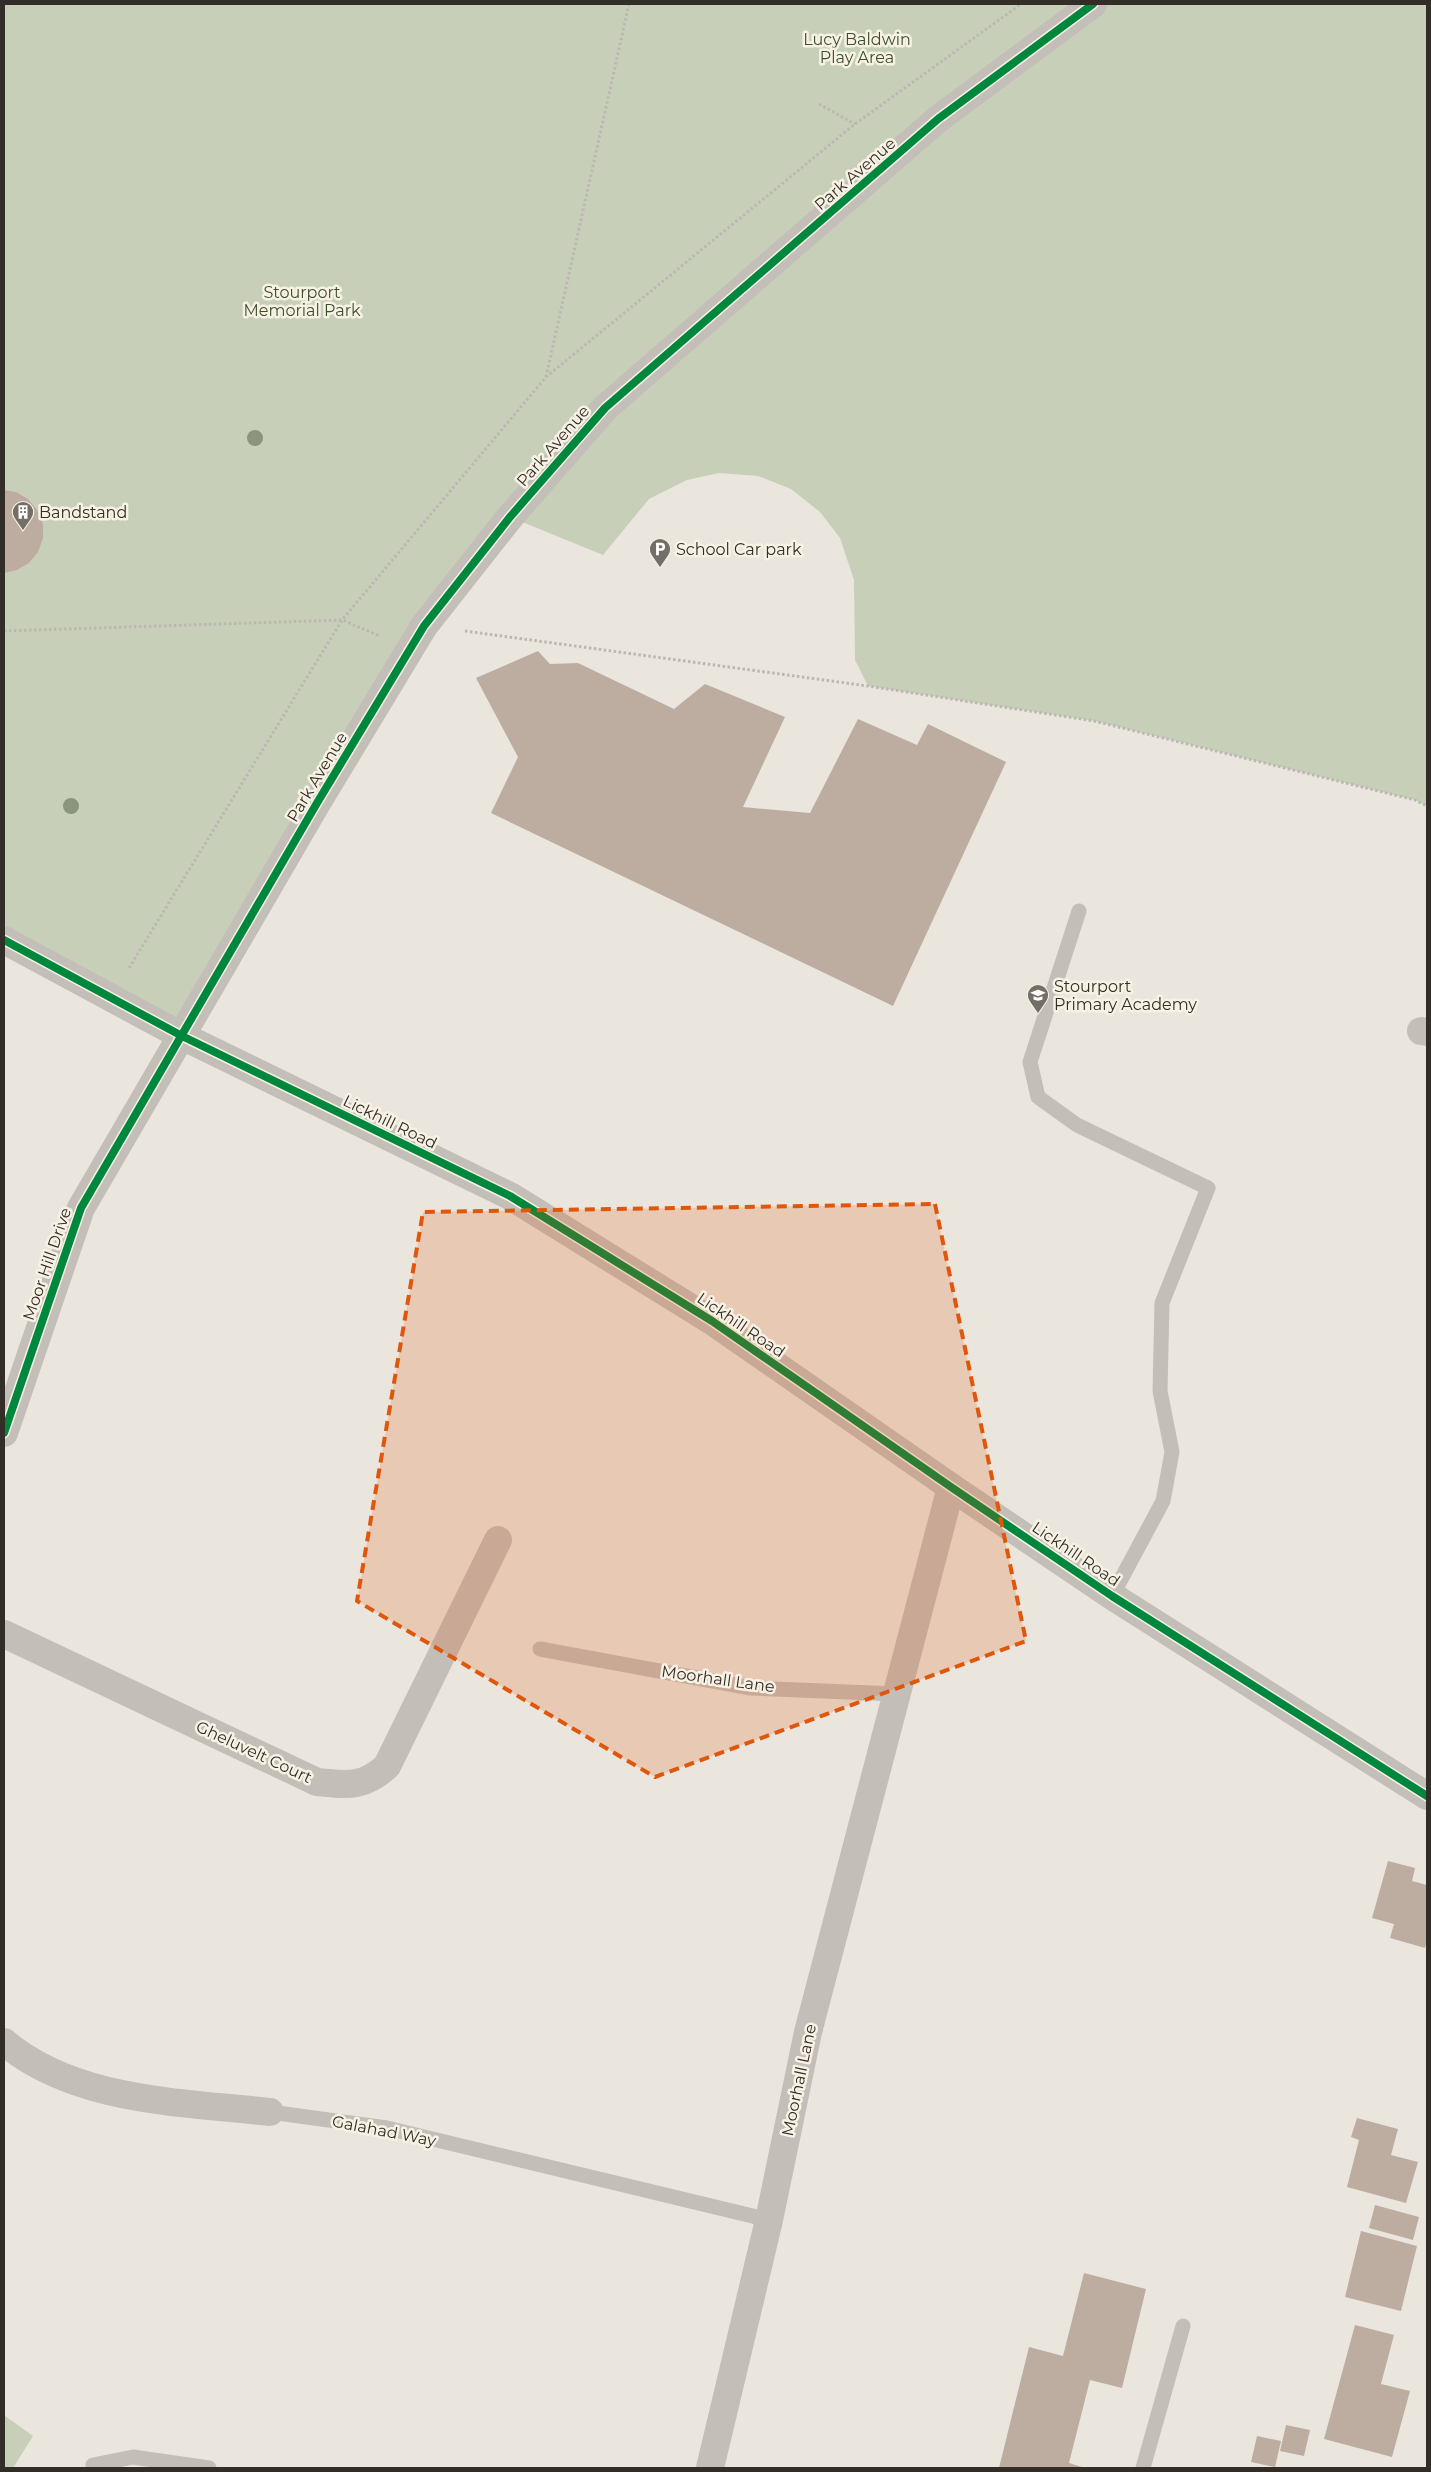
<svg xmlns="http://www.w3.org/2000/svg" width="1431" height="2472" font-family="Montserrat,sans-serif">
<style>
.green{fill:#c8cfb9}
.building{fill:#bdada1}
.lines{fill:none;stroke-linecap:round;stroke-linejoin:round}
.path{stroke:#bcb7b1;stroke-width:3;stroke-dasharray:2.5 2.5;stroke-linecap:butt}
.service{stroke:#c3bfb8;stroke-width:15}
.minor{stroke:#c3bfb8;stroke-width:28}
.cycleway-casing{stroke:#f8f2e5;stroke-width:11}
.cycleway{stroke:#00873e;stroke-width:8}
.tree{fill:#8b947c}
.marked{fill:#df570d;fill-opacity:0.2;stroke:#df570d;stroke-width:4;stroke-dasharray:10 6;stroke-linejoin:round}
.labels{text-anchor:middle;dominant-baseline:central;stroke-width:5;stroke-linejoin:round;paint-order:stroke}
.park-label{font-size:16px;fill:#3d502c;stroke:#f8f2e5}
.street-label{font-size:16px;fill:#332d27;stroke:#f8f2e5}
.poi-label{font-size:16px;fill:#332d27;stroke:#f8f2e5;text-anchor:start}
</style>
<rect width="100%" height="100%" fill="#eae6de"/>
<path class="green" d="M 4,4 L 1427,4 L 1427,806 L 1415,800 L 1095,721 L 868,686 L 855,660 L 854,580 L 840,538 L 820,512 L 791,489 L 758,476 L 719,473 L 687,480 L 649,499 L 603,555 L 510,517 L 440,605 L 182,1036 L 4,940 Z
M 4,2415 L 33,2436 L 13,2468 L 4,2468 Z"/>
<path class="building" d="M 4,490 L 16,492 L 28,499 L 37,510 L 43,524 L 43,538 L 38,552 L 29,563 L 17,570 L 4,573 Z
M 538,651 L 550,664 L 578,663 L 674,709 L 705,684 L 785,717 L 743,807 L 810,813 L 858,719 L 917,745 L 928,724 L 1006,762 L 893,1006 L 491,813 L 518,757 L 476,678 Z
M 1388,1861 L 1415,1868 L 1412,1881 L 1427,1885 L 1427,1941 L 1425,1948 L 1390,1938 L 1394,1924 L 1372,1918 Z
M 1357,2118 L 1398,2129 L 1391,2155 L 1418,2162 L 1406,2203 L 1347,2187 L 1359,2140 L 1351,2137 Z
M 1375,2205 L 1419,2217 L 1413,2240 L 1369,2228 Z
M 1361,2231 L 1417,2246 L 1401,2311 L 1345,2297 Z
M 1084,2273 L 1146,2289 L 1122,2388 L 1090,2380 L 1069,2463 L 1085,2468 L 999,2468 L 1029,2347 L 1063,2356 Z
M 1355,2325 L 1394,2335 L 1381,2384 L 1410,2391 L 1392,2457 L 1324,2439 Z
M 1286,2425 L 1310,2430 L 1304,2456 L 1280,2451 Z
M 1257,2436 L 1281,2441 L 1275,2467 L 1251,2462 Z"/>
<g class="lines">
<path class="path" d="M 819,104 L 855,124
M 546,377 L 629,4
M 4,631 L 342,620 L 380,636
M 465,631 L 868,686 L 1094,721 L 1415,800 L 1427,806
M 129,968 L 342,620 L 546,377 L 855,124 L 1021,4"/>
<path class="service" d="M 1079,911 L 1030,1062 L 1038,1097 L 1077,1125 L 1208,1188 L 1162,1303 L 1160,1391 L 1172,1452 L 1163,1501 L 1112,1596
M 540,1649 L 751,1688 L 897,1694
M 270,2112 L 387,2128 L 769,2220
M 93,2465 L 133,2457 L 209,2468
M 1143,2468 L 1183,2326"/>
<path class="minor" d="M 4,940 L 182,1036 L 510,1196 L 712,1321 L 951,1487 L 1112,1596 L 1427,1796
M 1421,1031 L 1427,1032
M 4,1433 L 81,1208 L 317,803 L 424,626 L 510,517 L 605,408 L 938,119 L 1093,4
M 4,1634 L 317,1782 C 348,1785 363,1788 387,1766 L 498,1540
M 4,2042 C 75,2102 182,2102 270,2112
M 710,2468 L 769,2220 L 808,2032 L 951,1487"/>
<g class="cycleway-casing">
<path id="cycleway" d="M 4,940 L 182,1036 L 510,1196 L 712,1321 L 951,1487 L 1112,1596 L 1427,1796
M 4,1433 L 81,1208 L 317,803 L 424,626 L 510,517 L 605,408 L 938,119 L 1093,4"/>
</g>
<use href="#cycleway" class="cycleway"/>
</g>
<g class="tree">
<circle cx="255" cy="438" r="8"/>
<circle cx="71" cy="806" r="8"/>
</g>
<path class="marked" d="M 935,1204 L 1026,1641 L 655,1777 L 357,1601 L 423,1212 Z"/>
<defs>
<g id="building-pin" transform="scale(1.125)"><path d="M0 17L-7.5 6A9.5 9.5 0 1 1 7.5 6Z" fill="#736e67" stroke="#f8f2e5"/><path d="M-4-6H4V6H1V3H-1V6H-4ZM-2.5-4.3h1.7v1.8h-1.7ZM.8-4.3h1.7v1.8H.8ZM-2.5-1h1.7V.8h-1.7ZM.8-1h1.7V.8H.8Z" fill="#fff"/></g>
<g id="parking-pin" transform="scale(1.125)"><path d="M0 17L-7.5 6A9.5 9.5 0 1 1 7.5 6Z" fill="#736e67" stroke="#f8f2e5"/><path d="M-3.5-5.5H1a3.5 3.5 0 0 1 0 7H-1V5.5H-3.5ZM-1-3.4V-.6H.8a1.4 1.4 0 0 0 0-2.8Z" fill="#fff"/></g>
<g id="school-pin" transform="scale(1.125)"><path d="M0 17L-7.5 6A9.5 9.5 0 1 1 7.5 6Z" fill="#736e67" stroke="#f8f2e5"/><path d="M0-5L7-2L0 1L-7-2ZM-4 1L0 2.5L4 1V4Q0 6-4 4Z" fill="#fff"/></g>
</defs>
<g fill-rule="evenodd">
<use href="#building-pin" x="23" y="512"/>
<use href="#parking-pin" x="660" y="549"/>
<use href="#school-pin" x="1038" y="995"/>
</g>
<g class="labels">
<g class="park-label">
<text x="857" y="39">Lucy Baldwin<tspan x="857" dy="18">Play Area</tspan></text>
<text x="302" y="292">Stourport<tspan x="302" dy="18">Memorial Park</tspan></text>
</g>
<g class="street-label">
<text transform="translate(855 174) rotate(-41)">Park Avenue</text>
<text transform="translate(553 446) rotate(-49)">Park Avenue</text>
<text transform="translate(317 777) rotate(-59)">Park Avenue</text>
<text transform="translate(390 1122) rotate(26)">Lickhill Road</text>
<text transform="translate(47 1264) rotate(-71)">Moor Hill Drive</text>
<text transform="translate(741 1325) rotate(34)">Lickhill Road</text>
<text transform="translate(1076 1554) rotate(34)">Lickhill Road</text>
<text transform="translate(718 1679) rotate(8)">Moorhall Lane</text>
<text transform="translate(254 1752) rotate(25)">Gheluvelt Court</text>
<text transform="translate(799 2080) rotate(-78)">Moorhall Lane</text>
<text transform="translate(384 2131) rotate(11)">Galahad Way</text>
</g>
<g class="poi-label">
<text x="39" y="512">Bandstand</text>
<text x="676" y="549">School Car park</text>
<text x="1054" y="986">Stourport<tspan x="1054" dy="18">Primary Academy</tspan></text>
</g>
</g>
<rect width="1431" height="2472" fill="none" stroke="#332d27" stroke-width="10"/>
</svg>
